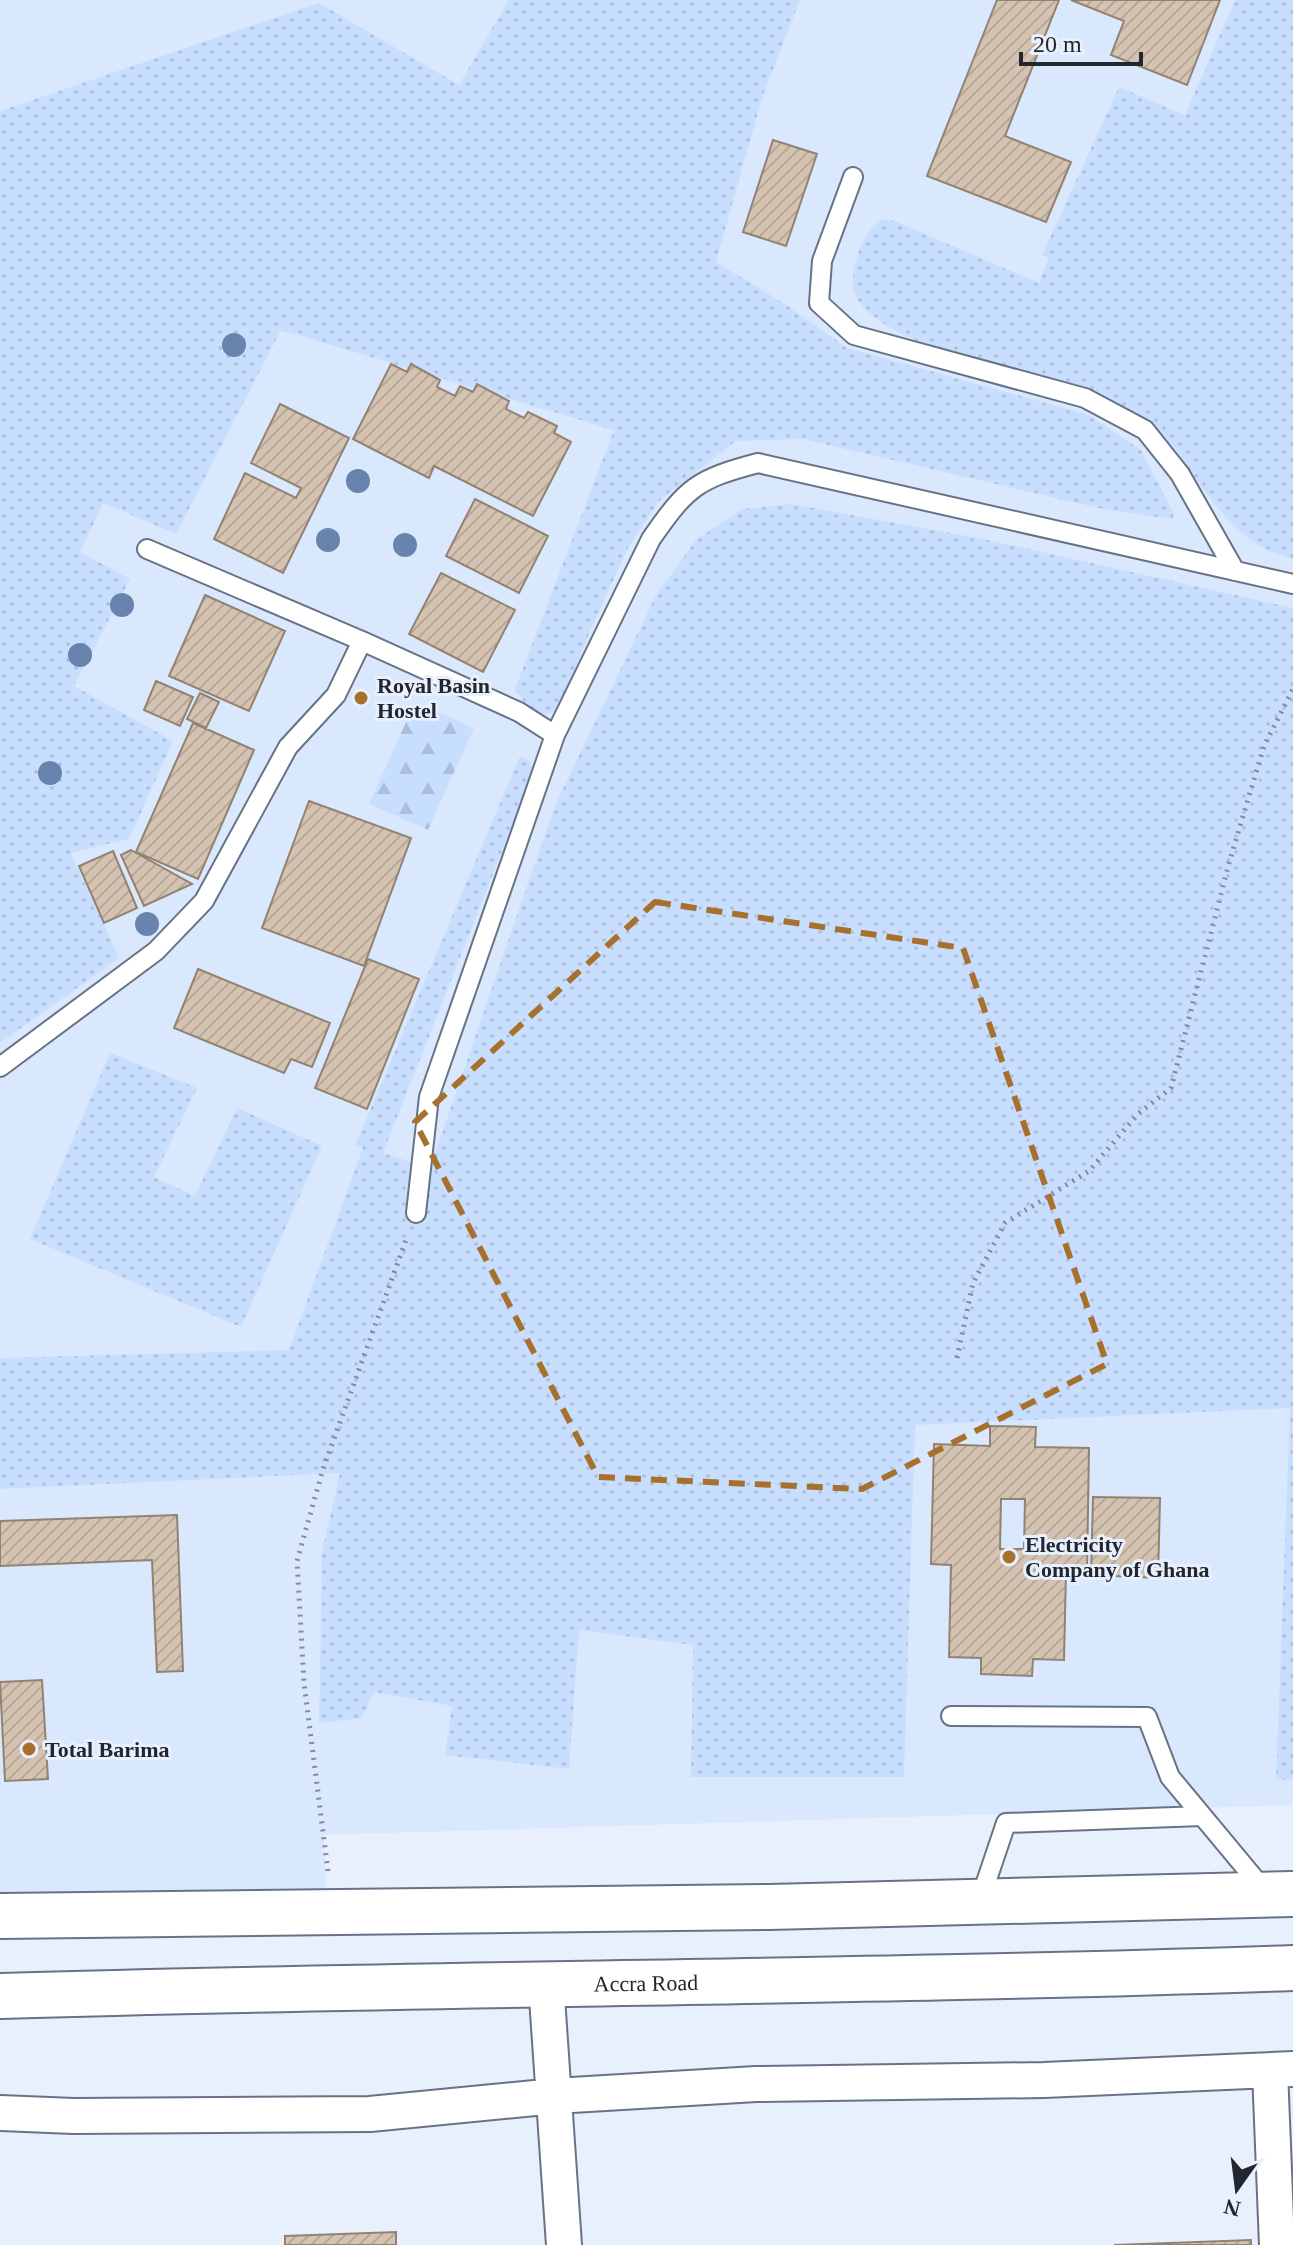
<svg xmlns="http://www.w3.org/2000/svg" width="1293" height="2245" font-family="'Times New Roman',serif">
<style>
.built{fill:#dae8fe}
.grass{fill:url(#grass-dots)}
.forest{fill:url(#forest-firs)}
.building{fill:url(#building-hatch);stroke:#928271;stroke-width:2;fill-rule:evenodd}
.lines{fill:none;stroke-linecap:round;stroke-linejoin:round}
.lane-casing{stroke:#677385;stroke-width:22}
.street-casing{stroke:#677385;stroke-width:38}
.highway-casing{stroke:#677385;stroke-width:48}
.path{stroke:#848b95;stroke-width:5;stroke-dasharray:2 6;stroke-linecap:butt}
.lane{stroke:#fff;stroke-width:18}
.street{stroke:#fff;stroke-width:34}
.highway{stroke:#fff;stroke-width:44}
.tree{fill:#6884ae}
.marked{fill:none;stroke:#a8702d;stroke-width:6;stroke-dasharray:16 10;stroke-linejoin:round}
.poi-dot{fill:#a8702d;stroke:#e8f0fd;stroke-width:3}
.labels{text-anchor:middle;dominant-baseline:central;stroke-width:6;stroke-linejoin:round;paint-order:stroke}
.poi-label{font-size:22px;font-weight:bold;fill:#22272f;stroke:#e8f0fd;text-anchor:start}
.street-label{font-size:22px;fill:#22272f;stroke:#e8f0fd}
</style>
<defs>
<pattern id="grass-dots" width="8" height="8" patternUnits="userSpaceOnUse" patternTransform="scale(2)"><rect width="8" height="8" fill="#c8defe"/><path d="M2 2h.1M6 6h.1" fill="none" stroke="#acbeda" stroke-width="1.8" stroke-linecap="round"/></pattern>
<pattern id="forest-firs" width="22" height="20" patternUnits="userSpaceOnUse" patternTransform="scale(2)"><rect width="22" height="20" fill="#c8defe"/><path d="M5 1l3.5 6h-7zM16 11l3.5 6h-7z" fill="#acbeda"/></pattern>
<pattern id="building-hatch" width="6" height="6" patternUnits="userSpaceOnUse" patternTransform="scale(2)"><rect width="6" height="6" fill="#d5c3b1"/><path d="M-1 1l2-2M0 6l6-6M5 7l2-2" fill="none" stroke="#b7a899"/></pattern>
</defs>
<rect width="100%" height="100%" fill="#e8f0fd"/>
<path class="built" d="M 0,0 L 1293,0 L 1293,1805 L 324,1835 L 326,1897 L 0,1909 Z"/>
<path class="grass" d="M 509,0 L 800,0 L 762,98 L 716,262 L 788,306 L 847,348 L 1089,415 L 1141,450 L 1174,514 L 1172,519 L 1103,509 L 803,439 L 736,441 L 659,501 L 628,548 L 590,631 L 566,693 L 554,712 C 531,718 528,706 515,689 L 614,430 L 281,330 L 176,534 L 103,503 L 80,552 L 130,579 L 74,686 L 173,741 L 129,839 L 71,853 L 119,958 L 0,1043 L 0,111 L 319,3 L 459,85 Z
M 1235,0 L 1293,0 L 1293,559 C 1284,556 1273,553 1265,549 C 1249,541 1230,522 1219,509 C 1191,478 1178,440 1141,417 C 1113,400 1083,389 1051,379 C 1003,364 877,344 855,294 C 851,282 853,269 857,258 C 861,241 869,229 882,219 L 894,221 L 1039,283 L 1049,258 L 1042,255 L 1119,87 L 1185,115 Z
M 791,504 L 983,539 L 1293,608 L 1293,1779 L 1276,1780 L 1290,1408 L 915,1425 L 904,1777 L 691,1777 L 693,1645 L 579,1630 L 569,1769 L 445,1755 L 452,1706 L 374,1692 L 362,1718 L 319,1723 L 322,1552 L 340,1473 L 0,1489 L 0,1358 L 289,1350 L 363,1148 L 355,1146 L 520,756 L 530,761 L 534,770 L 383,1153 L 430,1168 L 554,808 L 656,595 L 697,539 L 743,509 Z
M 110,1053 L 197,1088 L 154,1177 L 195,1196 L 237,1108 L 322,1146 L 241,1327 L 30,1239 Z"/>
<path class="forest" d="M 415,702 L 474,728 L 428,830 L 369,804 Z"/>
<path class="building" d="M 997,0 L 1059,0 L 1005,136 L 1071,162 L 1046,222 L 927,176 Z
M 1071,0 L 1220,0 L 1187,85 L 1111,55 L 1124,21 Z
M 773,140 L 817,154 L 786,246 L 743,232 Z
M 391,364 L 407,372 L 411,364 L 440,380 L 437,387 L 455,396 L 460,386 L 473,392 L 477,384 L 509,401 L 506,409 L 524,418 L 528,412 L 557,426 L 554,433 L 571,442 L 533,516 L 434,466 L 429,478 L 353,439 Z
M 280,404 L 349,438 L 283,573 L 214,539 L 245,473 L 296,498 L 301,488 L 251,463 Z
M 475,499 L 548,536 L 519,593 L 446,556 Z
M 441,573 L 515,610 L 483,672 L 409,634 Z
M 205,595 L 285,631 L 249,711 L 169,676 Z
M 156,681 L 193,697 L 180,726 L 144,710 Z
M 200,693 L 219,702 L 206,728 L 187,719 Z
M 193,723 L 254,750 L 198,879 L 136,852 Z
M 309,801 L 411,838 L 364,966 L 262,928 Z
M 131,850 L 192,884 L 144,906 L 121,855 Z
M 113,851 L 137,908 L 104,923 L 79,866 Z
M 368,959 L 419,979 L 367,1109 L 315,1088 Z
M 198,969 L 330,1023 L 312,1067 L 291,1059 L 284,1073 L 174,1028 Z
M 990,1426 L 1036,1427 L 1035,1447 L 1089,1448 L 1087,1572 L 1066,1572 L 1064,1660 L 1033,1659 L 1032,1676 L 981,1674 L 981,1658 L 949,1657 L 951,1565 L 931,1564 L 934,1444 L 990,1446 ZM 1001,1499 L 1025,1499 L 1024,1549 L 1000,1549 Z
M 1093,1497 L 1160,1498 L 1158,1578 L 1091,1575 Z
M 177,1515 L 183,1671 L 157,1672 L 152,1560 L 0,1566 L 0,1521 Z
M 42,1680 L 48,1779 L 5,1781 L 0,1682 Z
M 396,2232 L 396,2245 L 285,2245 L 285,2236 Z
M 1251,2240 L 1251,2245 L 1114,2245 Z"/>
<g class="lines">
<g class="lane-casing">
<path id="lane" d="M 853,177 L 822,261 L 819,303 L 854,335 L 1085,398 L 1145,430 L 1180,474 L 1235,571
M 147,549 L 362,641
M 0,1067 L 156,951 L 204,901 L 288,747 L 336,695 L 362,641 L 519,712 L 555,735
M 416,1213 L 429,1097 L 555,735 L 651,539 C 687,487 697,479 758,463 L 1293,584
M 951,1716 L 1147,1717 L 1170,1777 L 1264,1890
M 979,1903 L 1006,1823 L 1202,1816"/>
</g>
<g class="street-casing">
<path id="street" d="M 546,1983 L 564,2245
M 1270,2071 L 1277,2245
M 0,2113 L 74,2116 L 370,2114 L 555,2096 L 756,2084 L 1044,2080 L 1293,2069"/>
</g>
<g class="highway-casing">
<g id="highway">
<path d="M 0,1916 L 769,1907 L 1293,1894"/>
<path id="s1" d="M 0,1996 C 431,1983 862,1983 1293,1968"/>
</g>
</g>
<path class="path" d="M 957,1358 L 973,1283 L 1005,1223 L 1089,1171 L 1138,1114 L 1171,1088 L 1229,863 L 1264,746 L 1293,689
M 328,1871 L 304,1683 L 297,1561 L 323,1469 L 406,1240"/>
<use href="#lane" class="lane"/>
<use href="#street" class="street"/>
<use href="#highway" class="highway"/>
</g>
<g class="tree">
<circle cx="234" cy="345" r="12"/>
<circle cx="358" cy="481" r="12"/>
<circle cx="328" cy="540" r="12"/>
<circle cx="405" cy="545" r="12"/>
<circle cx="122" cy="605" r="12"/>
<circle cx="80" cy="655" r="12"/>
<circle cx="50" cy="773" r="12"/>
<circle cx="147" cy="924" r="12"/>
</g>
<path class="marked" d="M 655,902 L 963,948 L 1107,1364 L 862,1489 L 598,1477 L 415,1122 Z"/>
<g class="poi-dot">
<circle cx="361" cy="698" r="8"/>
<circle cx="1009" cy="1557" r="8"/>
<circle cx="29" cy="1749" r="8"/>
</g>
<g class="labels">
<g class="poi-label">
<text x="377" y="685">Royal Basin<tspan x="377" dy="25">Hostel</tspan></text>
<text x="1025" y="1544">Electricity<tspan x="1025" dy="25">Company of Ghana</tspan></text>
<text x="45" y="1749">Total Barima</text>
</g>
<g class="street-label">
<text stroke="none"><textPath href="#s1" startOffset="646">Accra Road</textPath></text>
</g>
</g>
<g transform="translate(1237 2189) rotate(194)" stroke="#e8f0fd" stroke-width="6" paint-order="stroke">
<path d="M0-6L14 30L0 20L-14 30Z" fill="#22272f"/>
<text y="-12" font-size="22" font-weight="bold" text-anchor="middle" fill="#22272f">N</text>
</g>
<path d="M1021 52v12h120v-12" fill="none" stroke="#22272f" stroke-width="4"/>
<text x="1033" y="52" font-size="24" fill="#22272f" stroke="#e8f0fd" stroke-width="6" paint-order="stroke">20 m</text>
</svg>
